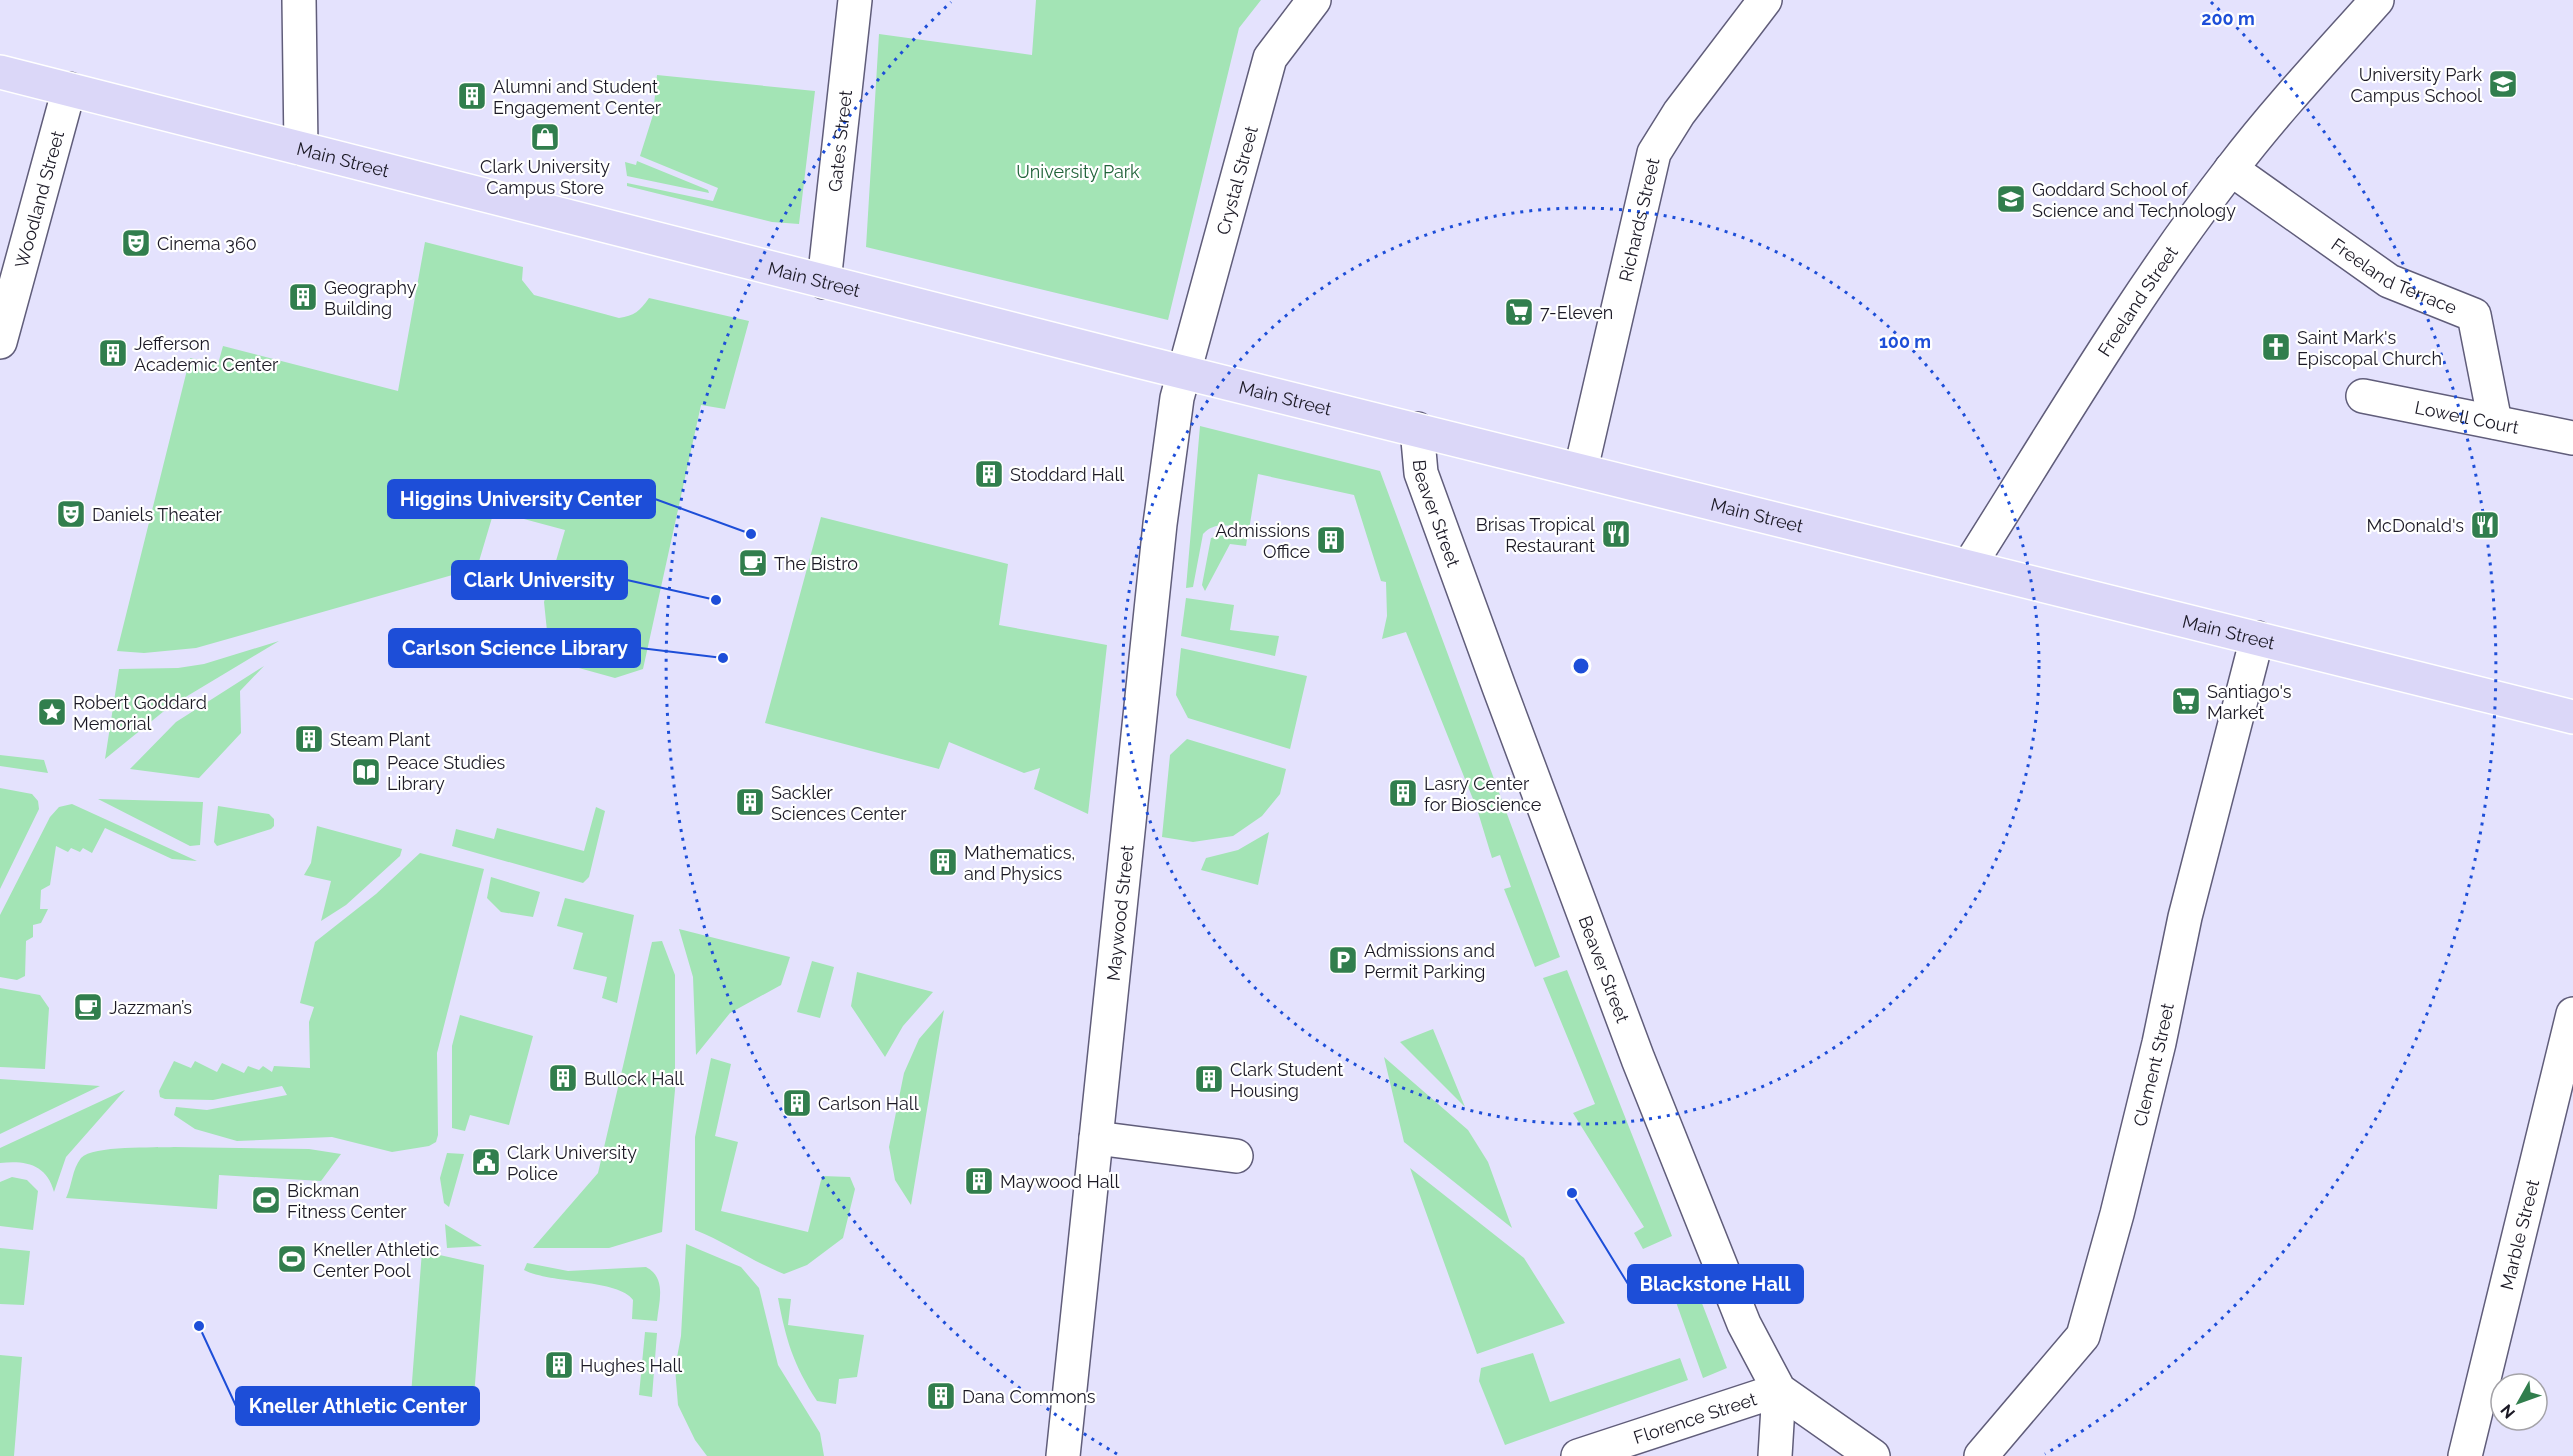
<svg xmlns="http://www.w3.org/2000/svg" width="2573" height="1456" font-family="Raleway,sans-serif">
<style>
.green{fill:#a3e4b5}
.lines{fill:none;stroke-linecap:round;stroke-linejoin:round}
.minor-casing{stroke:#605d7a;stroke-width:36}
.major-casing{stroke:#fff;stroke-width:36}
.minor{stroke:#fff;stroke-width:33}
.major{stroke:#dbd7f8;stroke-width:33}
.ring{fill:none;stroke:#1d4ed8;stroke-width:3;stroke-dasharray:3 6}
.labels{text-anchor:middle;dominant-baseline:central;stroke-width:4.5;stroke-linejoin:round;paint-order:stroke}
.poi-label{font-size:18px;fill:#1b1925;stroke:#fff;text-anchor:start}
.street-label{font-size:18px;fill:#1b1925;stroke:#fff}
.park-label{font-size:18px;fill:#21633a;stroke:#fff}
.centre{fill:#1d4ed8;stroke:#fff;stroke-width:3}
.ring-label{font-size:18px;text-anchor:middle;font-weight:bold;fill:#1d4ed8;stroke:#fff;stroke-width:4.5;stroke-linejoin:round;paint-order:stroke}
.leader{fill:none;stroke:#1d4ed8;stroke-width:2}
.callout-dot{fill:#1d4ed8;stroke:#fff;stroke-width:2}
.callout{fill:#1d4ed8;stroke:#1d4ed8;stroke-width:2}
.callout-label{font-size:20px;text-anchor:middle;font-weight:bold;fill:#fff}
</style>
<rect width="100%" height="100%" fill="#e4e2fd"/>
<path class="green" d="M 1036,0 L 1261,0 L 1239,28 L 1168,320 L 866,247 L 879,34 L 1032,55 Z
M 657,75 L 815,91 L 799,224 L 772,222 L 627,186 L 627,183 L 713,201 L 718,188 L 640,156 L 653,115 Z
M 637,161 L 708,190 L 709,193 L 627,176 L 625,162 L 636,165 Z
M 425,242 L 523,267 L 522,280 L 534,295 L 619,318 C 634,316 640,311 649,298 L 749,321 L 725,409 L 701,405 L 643,669 L 615,678 L 550,660 L 544,602 L 565,530 L 494,511 L 477,568 L 196,648 L 144,653 L 117,651 L 190,358 L 218,364 L 223,346 L 398,391 Z
M 1200,426 L 1380,471 L 1560,957 L 1535,967 L 1504,889 L 1511,887 L 1500,855 L 1492,858 L 1477,809 L 1406,632 L 1382,639 L 1387,616 L 1386,582 L 1381,581 L 1354,495 L 1258,474 L 1249,530 C 1232,526 1216,520 1203,534 L 1193,587 L 1186,588 Z
M 821,517 L 1008,564 L 999,625 L 1107,645 L 1088,814 L 1034,789 L 1040,768 L 1024,773 L 949,742 L 939,769 L 765,723 Z
M 1223,535 L 1247,539 L 1246,546 L 1230,544 L 1205,591 L 1202,585 L 1211,538 Z
M 1186,598 L 1234,605 L 1230,630 L 1279,636 L 1275,656 L 1181,636 Z
M 279,641 L 169,707 L 105,759 L 119,669 L 178,668 L 204,664 Z
M 1181,648 L 1307,676 L 1290,749 L 1188,718 L 1176,695 Z
M 264,666 L 240,691 L 241,733 L 199,778 L 130,769 L 176,722 Z
M 1187,739 L 1286,769 L 1280,794 L 1262,816 L 1233,836 L 1193,842 L 1162,837 L 1170,755 Z
M 0,755 L 44,760 L 48,773 L 0,766 Z
M 0,788 L 32,794 L 38,801 L 39,809 L 0,889 Z
M 98,799 L 203,802 L 200,845 L 190,846 Z
M 72,804 L 197,861 L 172,859 L 105,828 L 92,853 L 83,848 L 80,852 L 71,848 L 68,852 L 56,846 L 50,885 L 41,890 L 40,909 L 48,909 L 41,923 L 33,925 L 33,937 L 26,941 L 25,976 L 17,980 L 0,977 L 0,915 L 50,817 L 59,807 Z
M 218,806 L 269,814 L 274,819 L 274,826 L 271,829 L 217,846 L 214,842 Z
M 596,807 L 605,811 L 589,877 L 583,883 L 452,846 L 456,829 L 494,839 L 497,828 L 584,851 Z
M 317,826 L 402,849 L 400,856 L 346,905 L 321,921 L 331,881 L 304,875 L 311,863 Z
M 1269,832 L 1258,885 L 1201,870 L 1206,858 L 1238,850 Z
M 420,853 L 484,869 L 437,1053 L 438,1135 L 436,1142 L 429,1146 L 392,1152 L 332,1137 L 237,1141 L 195,1129 L 174,1115 L 176,1107 L 207,1110 L 287,1095 L 282,1086 L 213,1100 L 165,1099 L 160,1097 L 159,1091 L 174,1061 L 191,1068 L 195,1061 L 217,1072 L 222,1063 L 244,1073 L 248,1066 L 259,1070 L 263,1066 L 272,1072 L 274,1066 L 310,1068 L 309,1022 L 314,1007 L 300,1003 L 315,942 L 376,894 Z
M 491,877 L 540,892 L 533,917 L 501,912 L 487,898 Z
M 565,898 L 634,915 L 617,1003 L 602,998 L 607,977 L 573,969 L 583,933 L 557,926 Z
M 679,929 L 790,957 L 781,985 L 730,1013 L 696,1055 L 693,977 Z
M 662,941 L 675,975 L 675,1090 L 662,1232 L 609,1248 L 533,1248 L 598,1173 L 652,942 Z
M 812,961 L 834,967 L 820,1018 L 797,1012 Z
M 1567,970 L 1672,1236 L 1643,1249 L 1634,1233 L 1644,1227 L 1573,1113 L 1595,1104 L 1543,978 Z
M 857,972 L 933,992 L 903,1026 L 885,1057 L 851,1006 Z
M 0,988 L 40,995 L 49,1008 L 45,1069 L 0,1067 Z
M 944,1010 L 939,1038 L 911,1205 L 895,1180 L 889,1147 L 904,1073 L 919,1039 Z
M 460,1015 L 533,1036 L 509,1125 L 470,1115 L 465,1131 L 452,1128 L 452,1046 Z
M 1433,1029 L 1465,1107 L 1400,1042 Z
M 1384,1057 L 1468,1130 L 1488,1162 L 1512,1228 L 1404,1142 Z
M 711,1058 L 731,1064 L 715,1136 L 738,1142 L 721,1211 L 808,1232 L 822,1176 L 850,1177 L 855,1189 L 843,1238 L 807,1265 L 784,1274 C 753,1262 726,1242 695,1230 L 695,1137 Z
M 0,1079 L 100,1086 L 0,1134 Z
M 125,1090 L 66,1157 L 54,1192 C 47,1164 25,1160 0,1163 L 0,1148 Z
M 174,1147 L 309,1149 L 341,1154 L 321,1181 L 219,1175 L 217,1209 L 66,1198 C 72,1186 72,1169 81,1158 C 93,1145 155,1148 174,1147 Z
M 447,1153 L 464,1154 L 449,1207 L 444,1203 L 440,1178 Z
M 1410,1168 L 1524,1258 L 1565,1323 L 1477,1354 Z
M 12,1177 L 27,1180 L 38,1191 L 33,1230 L 0,1226 L 0,1182 Z
M 445,1224 L 482,1246 L 447,1248 Z
M 686,1244 L 741,1267 L 759,1288 L 778,1365 L 820,1433 L 824,1456 L 707,1456 L 695,1440 L 678,1405 L 675,1368 L 681,1336 Z
M 0,1248 L 30,1251 L 24,1305 L 0,1304 Z
M 422,1251 L 484,1265 L 473,1410 L 410,1408 Z
M 527,1263 L 568,1271 L 646,1267 C 667,1278 659,1301 657,1321 L 632,1319 L 633,1300 C 619,1279 551,1284 524,1270 Z
M 1698,1293 L 1727,1368 L 1703,1378 L 1676,1302 Z
M 778,1298 L 791,1299 L 788,1325 L 864,1335 L 857,1377 L 839,1379 L 836,1404 L 817,1401 C 793,1364 786,1340 778,1298 Z
M 645,1332 L 657,1333 L 652,1397 L 639,1395 Z
M 1533,1353 L 1550,1402 L 1680,1358 L 1688,1380 L 1505,1445 L 1479,1381 L 1481,1368 Z
M 0,1355 L 22,1357 L 14,1456 L 0,1456 Z"/>
<g class="lines">
<g class="minor-casing">
<g id="minor">
<path d="M 299,0 L 301,148"/>
<path id="s1" d="M 2231,169 L 2389,281 L 2474,315 L 2495,422"/>
<path id="s2" d="M 824,282 L 855,0"/>
<path id="s3" d="M 0,342 L 69,89"/>
<path id="s4" d="M 2363,396 L 2573,438"/>
<path id="s5" d="M 1417,429 L 1421,473 L 1499,687 L 1638,1059 L 1744,1324 L 1779,1390 L 1873,1456"/>
<path id="s6" d="M 1581,469 L 1654,153 L 1679,113 L 1765,0"/>
<path id="s7" d="M 1969,566 C 2054,432 2134,294 2232,168 C 2277,109 2328,55 2377,0"/>
<path d="M 1096,1138 L 1236,1156"/>
<path id="s8" d="M 1063,1456 L 1160,524 L 1177,398 L 1270,58 L 1314,0"/>
<path id="s9" d="M 1578,1456 L 1779,1390 L 1775,1456"/>
<path id="s10" d="M 1981,1456 L 2083,1336 L 2117,1214 L 2159,1043 L 2185,917 L 2257,638"/>
<path id="s11" d="M 2465,1456 L 2573,1014"/>
</g>
</g>
<g class="major-casing">
<g id="major">
<path id="s12" d="M 0,72 L 1138,361 L 2573,717"/>
</g>
</g>
<use href="#minor" class="minor"/>
<use href="#major" class="major"/>
</g>
<g class="ring">
<circle cx="1581" cy="666" r="458"/>
<path d="M1117 1454A915 915 0 0 1 951 2M2211 2A915 915 0 0 1 2045 1454"/>
</g>
<defs>
<g id="school-square" transform="scale(1.5)"><rect x="-9" y="-9" width="18" height="18" rx="4" fill="#317e4d" stroke="#fff"/><path d="M0-5L7-2L0 1L-7-2ZM-4 1L0 2.5L4 1V4Q0 6-4 4Z" fill="#fff"/></g>
<g id="building-square" transform="scale(1.5)"><rect x="-9" y="-9" width="18" height="18" rx="4" fill="#317e4d" stroke="#fff"/><path d="M-4-6H4V6H1V3H-1V6H-4ZM-2.5-4.3h1.7v1.8h-1.7ZM.8-4.3h1.7v1.8H.8ZM-2.5-1h1.7V.8h-1.7ZM.8-1h1.7V.8H.8Z" fill="#fff"/></g>
<g id="shop-square" transform="scale(1.5)"><rect x="-9" y="-9" width="18" height="18" rx="4" fill="#317e4d" stroke="#fff"/><path d="M-5-2.5h2.3a2.7 3.5 0 0 1 5.4 0H5L5.5 6h-11ZM-1.5-2.5h3a1.5 2.3 0 0 0-3 0Z" fill="#fff"/></g>
<g id="theatre-square" transform="scale(1.5)"><rect x="-9" y="-9" width="18" height="18" rx="4" fill="#317e4d" stroke="#fff"/><path d="M-5-5.5Q0-4 5-5.5V0Q5 5 0 6Q-5 5-5 0ZM-3.3-2.5H-1v1.5H-3.3ZM1-2.5H3.3v1.5H1ZM-2.8 1Q0 5.5 2.8 1Z" fill="#fff"/></g>
<g id="supermarket-square" transform="scale(1.5)"><rect x="-9" y="-9" width="18" height="18" rx="4" fill="#317e4d" stroke="#fff"/><path d="M-6-5.5h2.5l.6 2H6L4.5 2H-2.5L-4.4-4H-6ZM-1.5 3.2a1.3 1.3 0 1 0 .1 0ZM3 3.2a1.3 1.3 0 1 0 .1 0Z" fill="#fff"/></g>
<g id="church-square" transform="scale(1.5)"><rect x="-9" y="-9" width="18" height="18" rx="4" fill="#317e4d" stroke="#fff"/><path d="M-1.2-6h2.4v3.5h3.3v2.4h-3.3V6h-2.4V-.1h-3.3v-2.4h3.3Z" fill="#fff"/></g>
<g id="restaurant-square" transform="scale(1.5)"><rect x="-9" y="-9" width="18" height="18" rx="4" fill="#317e4d" stroke="#fff"/><path d="M-5-6h1v4h1v-4h1v4h1v-4h1v5L-1.5 .5V6h-2V.5L-5-1ZM5-6V6H3V1.5H1.5Q1.5-4 5-6Z" fill="#fff"/></g>
<g id="cafe-square" transform="scale(1.5)"><rect x="-9" y="-9" width="18" height="18" rx="4" fill="#317e4d" stroke="#fff"/><path d="M-5.5-4.5H6V0H3Q3 3.5 0 3.5H-2.5Q-5.5 3.5-5.5 0ZM3-3.2v2h1.7v-2ZM-6 4.5H4V6H-6Z" fill="#fff"/></g>
<g id="sight-square" transform="scale(1.5)"><rect x="-9" y="-9" width="18" height="18" rx="4" fill="#317e4d" stroke="#fff"/><path d="M0-6L1.8-2.2L6-1.7L2.9 1.2L3.7 5.4L0 3.3L-3.7 5.4L-2.9 1.2L-6-1.7L-1.8-2.2Z" fill="#fff"/></g>
<g id="library-square" transform="scale(1.5)"><rect x="-9" y="-9" width="18" height="18" rx="4" fill="#317e4d" stroke="#fff"/><path d="M-6-4Q-3-5.5-.7-3.5V5Q-3 3-6 4ZM6-4Q3-5.5 .7-3.5V5Q3 3 6 4Z" fill="#fff"/></g>
<g id="parking-square" transform="scale(1.5)"><rect x="-9" y="-9" width="18" height="18" rx="4" fill="#317e4d" stroke="#fff"/><path d="M-3.5-5.5H1a3.5 3.5 0 0 1 0 7H-1V5.5H-3.5ZM-1-3.4V-.6H.8a1.4 1.4 0 0 0 0-2.8Z" fill="#fff"/></g>
<g id="civic-square" transform="scale(1.5)"><rect x="-9" y="-9" width="18" height="18" rx="4" fill="#317e4d" stroke="#fff"/><path d="M-.6-6.5H3V-4.5H.6V-3L4-1V1h2V6H-6V1h2V-1L-.6-3ZM-1.2 2.5V6h2.4V2.5Z" fill="#fff"/></g>
<g id="stadium-square" transform="scale(1.5)"><rect x="-9" y="-9" width="18" height="18" rx="4" fill="#317e4d" stroke="#fff"/><path d="M0-5a6.5 5 0 1 0 0 10a6.5 5 0 1 0 0-10ZM-3.5-1.8h7v3.6h-7Z" fill="#fff"/></g>
</defs>
<g fill-rule="evenodd">
<use href="#school-square" x="2503" y="84"/>
<use href="#building-square" x="472" y="96"/>
<use href="#shop-square" x="545" y="137"/>
<use href="#school-square" x="2011" y="199"/>
<use href="#theatre-square" x="136" y="243"/>
<use href="#building-square" x="303" y="297"/>
<use href="#supermarket-square" x="1519" y="312"/>
<use href="#church-square" x="2276" y="347"/>
<use href="#building-square" x="113" y="353"/>
<use href="#building-square" x="989" y="474"/>
<use href="#theatre-square" x="71" y="514"/>
<use href="#restaurant-square" x="2485" y="525"/>
<use href="#restaurant-square" x="1616" y="534"/>
<use href="#building-square" x="1331" y="540"/>
<use href="#cafe-square" x="753" y="563"/>
<use href="#supermarket-square" x="2186" y="701"/>
<use href="#sight-square" x="52" y="712"/>
<use href="#building-square" x="309" y="739"/>
<use href="#library-square" x="366" y="772"/>
<use href="#building-square" x="1403" y="793"/>
<use href="#building-square" x="750" y="802"/>
<use href="#building-square" x="943" y="862"/>
<use href="#parking-square" x="1343" y="960"/>
<use href="#cafe-square" x="88" y="1007"/>
<use href="#building-square" x="563" y="1078"/>
<use href="#building-square" x="1209" y="1079"/>
<use href="#building-square" x="797" y="1103"/>
<use href="#civic-square" x="486" y="1162"/>
<use href="#building-square" x="979" y="1181"/>
<use href="#stadium-square" x="266" y="1200"/>
<use href="#stadium-square" x="292" y="1259"/>
<use href="#building-square" x="559" y="1365"/>
<use href="#building-square" x="941" y="1396"/>
</g>
<g class="labels">
<g class="poi-label">
<text x="2482" y="74" text-anchor="end">University Park<tspan x="2482" dy="21">Campus School</tspan></text>
<text x="493" y="86">Alumni and Student<tspan x="493" dy="21">Engagement Center</tspan></text>
<text x="545" y="166" text-anchor="middle">Clark University<tspan x="545" dy="21">Campus Store</tspan></text>
<text x="2032" y="189">Goddard School of<tspan x="2032" dy="21">Science and Technology</tspan></text>
<text x="157" y="243">Cinema 360</text>
<text x="324" y="287">Geography<tspan x="324" dy="21">Building</tspan></text>
<text x="1540" y="312">7-Eleven</text>
<text x="2297" y="337">Saint Mark's<tspan x="2297" dy="21">Episcopal Church</tspan></text>
<text x="134" y="343">Jefferson<tspan x="134" dy="21">Academic Center</tspan></text>
<text x="1010" y="474">Stoddard Hall</text>
<text x="92" y="514">Daniels Theater</text>
<text x="1595" y="524" text-anchor="end">Brisas Tropical<tspan x="1595" dy="21">Restaurant</tspan></text>
<text x="2464" y="525" text-anchor="end">McDonald's</text>
<text x="1310" y="530" text-anchor="end">Admissions<tspan x="1310" dy="21">Office</tspan></text>
<text x="774" y="563">The Bistro</text>
<text x="2207" y="691">Santiago's<tspan x="2207" dy="21">Market</tspan></text>
<text x="73" y="702">Robert Goddard<tspan x="73" dy="21">Memorial</tspan></text>
<text x="330" y="739">Steam Plant</text>
<text x="387" y="762">Peace Studies<tspan x="387" dy="21">Library</tspan></text>
<text x="1424" y="783">Lasry Center<tspan x="1424" dy="21">for Bioscience</tspan></text>
<text x="771" y="792">Sackler<tspan x="771" dy="21">Sciences Center</tspan></text>
<text x="964" y="852">Mathematics,<tspan x="964" dy="21">and Physics</tspan></text>
<text x="1364" y="950">Admissions and<tspan x="1364" dy="21">Permit Parking</tspan></text>
<text x="109" y="1007">Jazzman’s</text>
<text x="1230" y="1069">Clark Student<tspan x="1230" dy="21">Housing</tspan></text>
<text x="584" y="1078">Bullock Hall</text>
<text x="818" y="1103">Carlson Hall</text>
<text x="507" y="1152">Clark University<tspan x="507" dy="21">Police</tspan></text>
<text x="1000" y="1181">Maywood Hall</text>
<text x="287" y="1190">Bickman<tspan x="287" dy="21">Fitness Center</tspan></text>
<text x="313" y="1249">Kneller Athletic<tspan x="313" dy="21">Center Pool</tspan></text>
<text x="580" y="1365">Hughes Hall</text>
<text x="962" y="1396">Dana Commons</text>
</g>
<g class="street-label">
<text stroke="none"><textPath href="#s2" startOffset="142">Gates Street</textPath></text>
<text stroke="none"><textPath href="#s12" startOffset="354">Main Street</textPath></text>
<text stroke="none"><textPath href="#s8" startOffset="1290">Crystal Street</textPath></text>
<text stroke="none"><textPath href="#s3" startOffset="148">Woodland Street</textPath></text>
<text stroke="none"><textPath href="#s6" startOffset="256">Richards Street</textPath></text>
<text stroke="none"><textPath href="#s1" startOffset="196">Freeland Terrace</textPath></text>
<text stroke="none"><textPath href="#s12" startOffset="840">Main Street</textPath></text>
<text stroke="none"><textPath href="#s7" startOffset="314">Freeland Street</textPath></text>
<text stroke="none"><textPath href="#s12" startOffset="1326">Main Street</textPath></text>
<text stroke="none"><textPath href="#s4" startOffset="106">Lowell Court</textPath></text>
<text stroke="none"><textPath href="#s5" startOffset="87">Beaver Street</textPath></text>
<text stroke="none"><textPath href="#s12" startOffset="1812">Main Street</textPath></text>
<text stroke="none"><textPath href="#s12" startOffset="2298">Main Street</textPath></text>
<text stroke="none"><textPath href="#s8" startOffset="546">Maywood Street</textPath></text>
<text stroke="none"><textPath href="#s5" startOffset="573">Beaver Street</textPath></text>
<text stroke="none"><textPath href="#s10" startOffset="438">Clement Street</textPath></text>
<text stroke="none"><textPath href="#s11" startOffset="228">Marble Street</textPath></text>
<text stroke="none"><textPath href="#s9" startOffset="123">Florence Street</textPath></text>
</g>
<g class="park-label">
<text x="1078" y="171">University Park</text>
</g>
</g>
<circle cx="1581" cy="666" r="9" class="centre"/>
<g class="ring-label">
<text x="2228" y="25">200 m</text>
<text x="1905" y="348">100 m</text>
</g>
<path class="leader" d="M751 534L655 499M716 600L627 580M723 658L640 648M1572 1193L1628 1284M199 1326L236 1406"/>
<g class="callout-dot">
<circle cx="751" cy="534" r="6"/>
<circle cx="716" cy="600" r="6"/>
<circle cx="723" cy="658" r="6"/>
<circle cx="1572" cy="1193" r="6"/>
<circle cx="199" cy="1326" r="6"/>
</g>
<g class="callout">
<rect x="388" y="480" width="267" height="38" rx="6"/>
<rect x="452" y="561" width="175" height="38" rx="6"/>
<rect x="389" y="629" width="251" height="38" rx="6"/>
<rect x="1628" y="1265" width="175" height="38" rx="6"/>
<rect x="236" y="1387" width="243" height="38" rx="6"/>
</g>
<g class="callout-label">
<text x="521" y="506">Higgins University Center</text>
<text x="539" y="587">Clark University</text>
<text x="515" y="655">Carlson Science Library</text>
<text x="1715" y="1291">Blackstone Hall</text>
<text x="358" y="1413">Kneller Athletic Center</text>
</g>
<g transform="translate(2519 1402) rotate(230)"><circle r="28" fill="#ffffff" stroke="#a4a3a8" stroke-width="1.5"/>
<path d="M0-4.5L10 22L0 15L-10 22Z" fill="#317e4d"/>
<text y="-9" font-size="16" font-weight="bold" text-anchor="middle" fill="#1b1925">N</text>
</g>
</svg>
